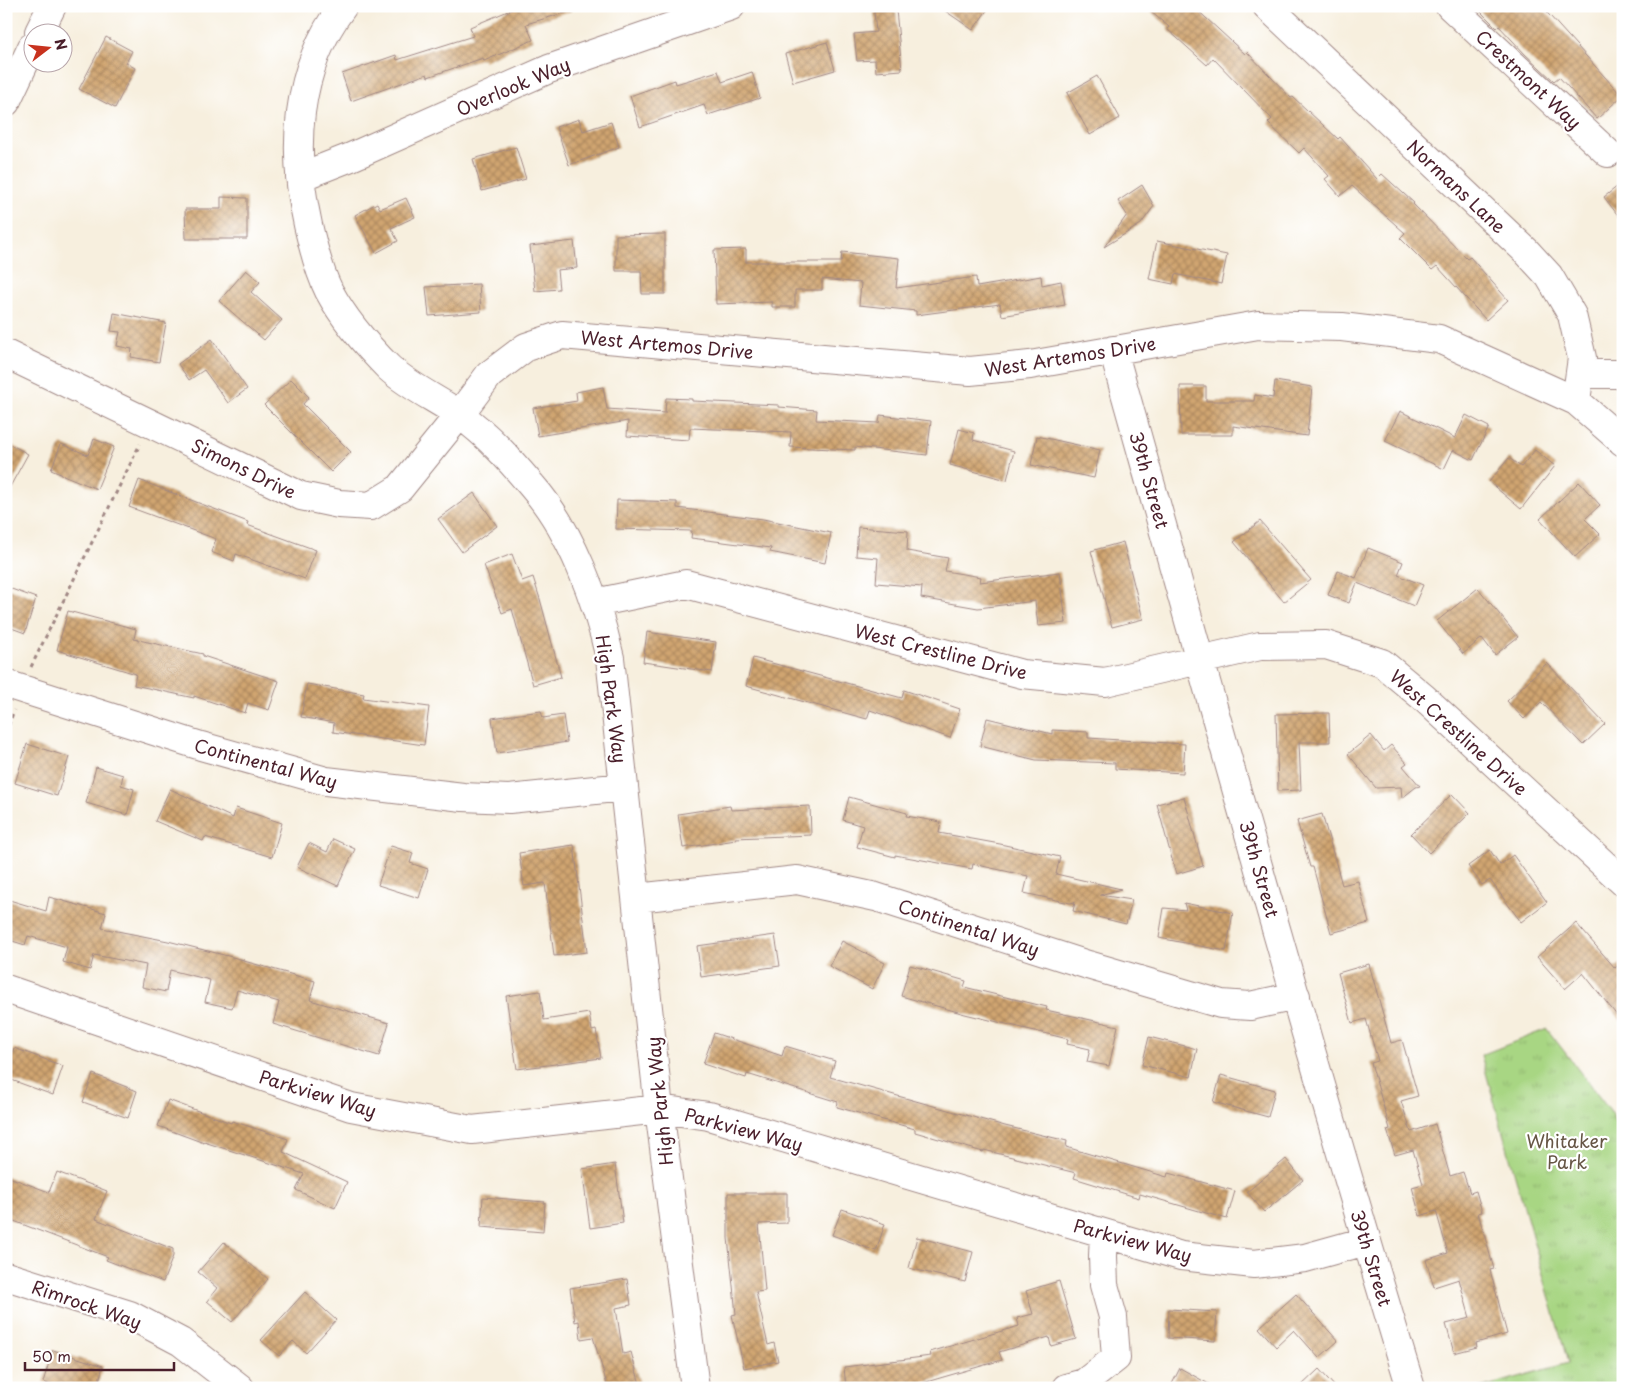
<svg xmlns="http://www.w3.org/2000/svg" width="1629" height="1394" font-family="'Playpen Sans',sans-serif">
<style>
.grass{fill:url(#grass-tufts);stroke:#797a57}
.building{fill:url(#building-cross-hatch)}
.lines{fill:none;stroke-linecap:round;stroke-linejoin:round}
.minor-casing{stroke:#a08784;stroke-width:30}
.path{stroke:#a08784;stroke-width:3;stroke-dasharray:4 4;stroke-linecap:butt}
.minor{stroke:#fff;stroke-width:28}
.labels{text-anchor:middle;dominant-baseline:central;stroke-width:4.5;stroke-linejoin:round;paint-order:stroke}
.street-label{font-size:18px;fill:#4a1f2b;stroke:#fff}
.park-label{font-size:18px;fill:#665645;stroke:#fff}
</style>
<defs>
<pattern id="grass-tufts" width="24" height="20" patternUnits="userSpaceOnUse" patternTransform="scale(1.25)"><rect width="24" height="20" fill="#a8d683"/><path d="M3 7l-1-3M5 7V3M7 7l1-3M15 17l-1-3M17 17v-4M19 17l1-3" fill="none" stroke="#92b771"/></pattern>
<pattern id="building-cross-hatch" width="8" height="8" patternUnits="userSpaceOnUse" patternTransform="scale(1.25)"><rect width="8" height="8" fill="#d0a571"/><path d="M0 0l8 8M0 8l8-8" fill="none" stroke="#ab865d"/></pattern>
</defs>
<rect width="100%" height="100%" fill="#fff"/>
<filter id="ink" filterUnits="userSpaceOnUse"><feTurbulence type="fractalNoise" baseFrequency=".02" numOctaves="2"/><feDisplacementMap in="SourceGraphic" scale="10" xChannelSelector="R" yChannelSelector="G"/><feConvolveMatrix kernelMatrix="1 2 1 2 8 2 1 2 1" color-interpolation-filters="sRGB"/></filter>
<filter id="wash" filterUnits="userSpaceOnUse"><feTurbulence type="fractalNoise" baseFrequency=".0096" numOctaves="4" result="noise"/><feDisplacementMap in="SourceGraphic" scale="20" xChannelSelector="R" yChannelSelector="G"/><feGaussianBlur stdDeviation="1.12" result="paint"/><feColorMatrix in="noise" values="0 0 0 0 0 0 0 0 0 0 0 0 0 0 0 0 0 1.4 0 .05"/><feComposite in="paint" operator="in"/></filter>
<g filter="url(#wash)">
<rect width="100%" height="100%" fill="#f7efde"/>
<path class="grass" d="M 1547,1029 L 1610,1111 L 1623,1138 L 1623,1388 L 1480,1388 L 1568,1363 L 1481,1055 Z"/>
<g id="blocks">
<path class="building" d="M 520,6 L 570,6 L 571,11 L 526,24 L 533,40 L 484,61 L 483,58 L 428,77 L 427,74 L 351,101 L 342,74 L 396,55 L 397,60 L 473,36 L 470,27 Z
M 938,6 L 990,6 L 973,30 Z
M 1144,6 L 1193,6 L 1245,54 L 1247,52 L 1291,98 L 1293,97 L 1338,139 L 1340,137 L 1377,179 L 1382,174 L 1414,203 L 1413,204 L 1467,259 L 1470,257 L 1508,300 L 1486,320 L 1437,266 L 1432,270 L 1400,238 L 1405,233 L 1352,186 L 1340,196 L 1325,179 L 1329,176 L 1304,148 L 1299,153 L 1268,123 L 1272,119 L 1213,58 L 1207,65 L 1167,29 L 1169,27 Z
M 1475,6 L 1541,6 L 1622,96 L 1597,119 L 1559,77 L 1554,81 L 1525,54 L 1499,26 L 1497,28 Z
M 896,10 L 902,70 L 876,72 L 875,60 L 857,61 L 854,34 L 876,32 L 874,12 Z
M 106,37 L 132,51 L 126,63 L 135,68 L 115,108 L 79,89 Z
M 827,42 L 835,70 L 793,82 L 785,54 Z
M 718,71 L 722,82 L 752,72 L 760,98 L 708,115 L 704,105 L 640,127 L 630,96 L 675,80 L 676,84 Z
M 1097,76 L 1120,118 L 1090,135 L 1067,93 Z
M 579,119 L 583,131 L 611,122 L 619,147 L 569,165 L 556,127 Z
M 516,147 L 526,179 L 482,191 L 473,159 Z
M 1623,182 L 1623,222 L 1604,197 Z
M 1142,185 L 1154,206 L 1141,224 L 1104,247 L 1127,215 L 1118,201 Z
M 221,197 L 247,198 L 247,239 L 186,239 L 185,209 L 221,209 Z
M 406,198 L 415,217 L 391,228 L 398,241 L 376,253 L 355,215 L 377,203 L 380,209 Z
M 665,234 L 665,294 L 642,294 L 641,271 L 616,271 L 616,235 Z
M 574,241 L 577,268 L 557,270 L 559,289 L 535,291 L 530,246 Z
M 1157,241 L 1227,255 L 1221,284 L 1175,274 L 1173,284 L 1149,279 Z
M 746,249 L 746,262 L 841,262 L 842,252 L 899,258 L 896,288 L 976,277 L 977,287 L 1041,276 L 1042,285 L 1061,281 L 1065,305 L 1002,316 L 1000,304 L 916,315 L 916,311 L 859,305 L 861,283 L 822,279 L 822,290 L 795,290 L 795,307 L 772,307 L 772,302 L 716,304 L 714,250 Z
M 246,270 L 260,282 L 251,292 L 282,320 L 264,340 L 219,301 Z
M 479,284 L 481,312 L 429,316 L 426,287 Z
M 114,313 L 166,323 L 159,362 L 131,357 L 132,349 L 117,346 L 120,332 L 111,331 Z
M 212,339 L 247,389 L 228,403 L 204,370 L 189,380 L 178,364 Z
M 291,379 L 309,397 L 303,404 L 351,452 L 331,472 L 264,405 Z
M 1275,381 L 1312,387 L 1307,436 L 1233,426 L 1233,435 L 1181,435 L 1180,386 L 1206,386 L 1206,401 L 1254,401 L 1255,395 L 1273,398 Z
M 603,387 L 607,409 L 665,413 L 666,398 L 692,399 L 692,401 L 779,405 L 779,407 L 817,410 L 816,420 L 879,423 L 880,415 L 931,421 L 927,455 L 855,447 L 855,450 L 790,447 L 791,432 L 690,428 L 689,440 L 627,436 L 628,421 L 538,436 L 533,408 L 577,401 L 576,392 Z
M 1400,411 L 1455,438 L 1466,415 L 1489,427 L 1473,460 L 1453,450 L 1444,469 L 1385,441 Z
M 959,429 L 974,433 L 973,440 L 1014,451 L 1007,480 L 950,465 Z
M 1037,436 L 1100,450 L 1094,478 L 1031,465 Z
M 94,439 L 114,447 L 97,489 L 51,470 L 61,444 L 88,455 Z
M 6,442 L 28,454 L 6,494 Z
M 1535,450 L 1555,466 L 1521,509 L 1489,482 L 1509,458 L 1521,467 Z
M 139,480 L 248,522 L 247,525 L 316,550 L 305,579 L 236,554 L 234,561 L 211,552 L 216,539 L 129,507 Z
M 1579,482 L 1600,505 L 1585,519 L 1600,534 L 1575,557 L 1540,519 Z
M 474,493 L 497,526 L 462,552 L 438,519 Z
M 617,500 L 677,502 L 677,508 L 763,519 L 831,533 L 825,563 L 770,552 L 771,548 L 691,538 L 692,531 L 616,529 Z
M 1260,521 L 1311,580 L 1284,602 L 1234,542 Z
M 858,527 L 908,531 L 907,551 L 948,558 L 945,571 L 981,577 L 980,582 L 1060,572 L 1066,623 L 1038,626 L 1035,601 L 978,608 L 921,598 L 922,587 L 876,583 L 878,558 L 856,556 Z
M 1123,542 L 1143,619 L 1112,627 L 1091,551 Z
M 1368,548 L 1403,562 L 1398,575 L 1423,585 L 1414,606 L 1357,583 L 1349,603 L 1328,595 L 1338,571 L 1356,578 Z
M 512,554 L 522,581 L 533,577 L 540,599 L 561,677 L 533,685 L 512,609 L 502,613 L 484,565 Z
M 6,587 L 36,598 L 25,633 L 6,626 Z
M 1478,588 L 1518,637 L 1495,655 L 1482,638 L 1463,654 L 1437,621 Z
M 68,611 L 136,629 L 134,639 L 203,654 L 203,656 L 279,681 L 269,710 L 248,703 L 245,713 L 194,696 L 194,698 L 134,685 L 136,674 L 57,650 Z
M 647,632 L 716,642 L 712,672 L 643,662 Z
M 753,658 L 902,698 L 904,690 L 960,709 L 950,738 L 870,710 L 867,719 L 746,686 Z
M 1547,663 L 1605,724 L 1583,745 L 1541,702 L 1524,719 L 1507,701 Z
M 307,684 L 364,694 L 363,698 L 429,707 L 424,745 L 333,732 L 334,723 L 301,717 Z
M 541,711 L 543,718 L 563,715 L 567,742 L 497,753 L 492,718 Z
M 1329,713 L 1330,742 L 1299,742 L 1301,790 L 1278,791 L 1276,714 Z
M 987,718 L 1052,734 L 1052,730 L 1088,732 L 1088,738 L 1185,744 L 1183,773 L 1115,769 L 1115,763 L 1036,760 L 980,746 Z
M 1371,735 L 1384,751 L 1391,745 L 1407,763 L 1403,766 L 1420,786 L 1416,787 L 1402,798 L 1401,787 L 1376,788 L 1348,754 Z
M 27,744 L 69,757 L 57,796 L 15,783 Z
M 96,767 L 123,775 L 121,785 L 134,789 L 127,815 L 86,803 Z
M 170,789 L 233,818 L 236,808 L 282,823 L 272,857 L 205,837 L 203,841 L 155,821 Z
M 1452,794 L 1470,813 L 1429,853 L 1411,834 Z
M 849,797 L 907,813 L 906,816 L 941,822 L 939,833 L 1000,844 L 1060,857 L 1056,874 L 1121,889 L 1100,895 L 1132,900 L 1126,924 L 1073,911 L 1075,902 L 1070,903 L 1024,893 L 1028,876 L 973,864 L 972,869 L 895,855 L 895,857 L 857,847 L 863,826 L 843,820 Z
M 1184,797 L 1203,866 L 1176,874 L 1157,804 Z
M 730,806 L 731,810 L 810,806 L 811,835 L 735,838 L 736,840 L 683,848 L 678,814 Z
M 1322,814 L 1342,885 L 1358,881 L 1369,923 L 1331,933 L 1313,867 L 1310,867 L 1297,821 Z
M 333,839 L 355,849 L 338,886 L 297,867 L 309,843 L 327,852 Z
M 574,845 L 587,952 L 554,956 L 545,883 L 524,886 L 519,853 Z
M 391,846 L 413,853 L 410,863 L 428,869 L 419,898 L 378,885 Z
M 1490,850 L 1500,865 L 1513,855 L 1547,902 L 1521,922 L 1490,880 L 1482,885 L 1468,866 Z
M 49,897 L 106,913 L 102,928 L 168,941 L 244,960 L 244,961 L 315,981 L 310,1000 L 389,1023 L 379,1056 L 273,1024 L 279,1002 L 237,990 L 232,1008 L 205,1002 L 210,980 L 170,970 L 166,992 L 142,987 L 146,965 L 94,955 L 90,970 L 63,962 L 67,947 L 28,936 L 25,945 L 6,939 L 6,899 L 46,911 Z
M 1184,903 L 1233,913 L 1226,951 L 1159,938 L 1164,908 L 1186,910 Z
M 1576,923 L 1615,968 L 1623,962 L 1623,1023 L 1583,973 L 1565,989 L 1537,957 Z
M 775,935 L 780,966 L 701,977 L 697,946 Z
M 842,941 L 885,963 L 872,989 L 829,966 Z
M 1369,964 L 1391,1043 L 1402,1040 L 1418,1096 L 1401,1101 L 1411,1132 L 1435,1124 L 1450,1176 L 1463,1172 L 1470,1193 L 1476,1191 L 1482,1212 L 1478,1213 L 1494,1269 L 1490,1270 L 1507,1334 L 1476,1343 L 1477,1347 L 1454,1353 L 1446,1324 L 1470,1318 L 1459,1279 L 1434,1287 L 1426,1260 L 1448,1253 L 1436,1211 L 1420,1216 L 1412,1187 L 1423,1184 L 1413,1150 L 1395,1155 L 1387,1130 L 1390,1129 L 1371,1063 L 1378,1061 L 1366,1019 L 1352,1023 L 1338,973 Z
M 910,965 L 966,981 L 964,987 L 1047,1007 L 1046,1010 L 1118,1026 L 1109,1066 L 1087,1062 L 1090,1049 L 1067,1044 L 1068,1039 L 965,1014 L 901,996 Z
M 540,991 L 544,1020 L 589,1013 L 592,1031 L 596,1030 L 601,1058 L 517,1069 L 506,996 Z
M 714,1033 L 782,1056 L 785,1046 L 835,1061 L 830,1077 L 1005,1126 L 1067,1141 L 1066,1147 L 1167,1177 L 1168,1173 L 1235,1191 L 1227,1219 L 1140,1194 L 1139,1198 L 1074,1178 L 1076,1173 L 984,1150 L 983,1152 L 915,1132 L 915,1129 L 837,1107 L 838,1102 L 747,1074 L 746,1078 L 703,1064 Z
M 1149,1037 L 1197,1049 L 1191,1077 L 1142,1065 Z
M 14,1048 L 63,1066 L 53,1095 L 6,1078 L 6,1069 Z
M 93,1074 L 137,1091 L 128,1118 L 83,1102 Z
M 1221,1075 L 1275,1090 L 1268,1117 L 1213,1102 Z
M 168,1100 L 231,1123 L 232,1121 L 288,1139 L 283,1152 L 347,1182 L 335,1208 L 296,1190 L 304,1174 L 204,1142 L 204,1143 L 158,1126 Z
M 1286,1159 L 1303,1180 L 1264,1212 L 1247,1192 Z
M 615,1164 L 623,1223 L 590,1228 L 582,1169 Z
M 57,1172 L 107,1191 L 96,1219 L 173,1249 L 173,1256 L 163,1282 L 106,1260 L 108,1257 L 6,1218 L 6,1176 L 49,1192 Z
M 728,1193 L 787,1193 L 787,1223 L 759,1224 L 765,1291 L 756,1292 L 768,1345 L 774,1343 L 778,1361 L 744,1368 L 732,1315 L 736,1314 L 728,1238 Z
M 483,1197 L 545,1202 L 543,1232 L 481,1227 Z
M 842,1209 L 885,1224 L 876,1251 L 832,1235 Z
M 917,1237 L 973,1252 L 965,1282 L 909,1268 Z
M 224,1242 L 268,1279 L 232,1322 L 207,1301 L 217,1288 L 198,1272 Z
M 627,1279 L 631,1305 L 616,1308 L 623,1354 L 631,1352 L 641,1388 L 608,1388 L 593,1337 L 581,1339 L 579,1321 L 575,1322 L 570,1288 Z
M 1059,1281 L 1076,1339 L 1051,1346 L 1049,1337 L 999,1352 L 1002,1360 L 909,1387 L 846,1388 L 844,1367 L 931,1356 L 930,1352 L 1019,1326 L 1017,1318 L 1033,1314 L 1026,1291 Z
M 305,1292 L 336,1320 L 306,1353 L 293,1341 L 279,1356 L 261,1340 Z
M 1296,1294 L 1338,1341 L 1319,1358 L 1294,1330 L 1276,1347 L 1259,1328 Z
M 1169,1309 L 1217,1312 L 1215,1341 L 1168,1338 Z
M 53,1350 L 103,1366 L 97,1388 L 59,1388 L 43,1382 Z
M 1180,1368 L 1216,1388 L 1170,1388 Z
M 1319,1369 L 1336,1388 L 1299,1388 Z"/>
</g>
</g>
<g filter="url(#ink)">
<use href="#blocks" fill-opacity="0" stroke="#a08784" stroke-width="1"/>
<g class="lines">
<g class="minor-casing">
<path id="minor" d="M 343,6 C 295,70 291,150 308,225 C 313,247 319,271 329,291 C 344,319 367,346 389,368 C 410,387 437,399 460,415 C 488,435 510,460 532,486 C 571,530 597,601 610,658 L 659,1109 L 695,1388
M 1267,6 L 1526,251 L 1549,276 L 1572,315 L 1582,358 L 1576,401
M 1450,6 L 1608,153
M 39,32 L 52,6
M 6,102 L 32,47
M 300,177 L 351,157 L 549,69 L 731,6
M 1113,350 C 1210,696 1306,1043 1411,1388
M 6,354 L 301,496 L 339,504 L 371,506 L 400,488 L 459,415 L 489,375 L 526,347 L 562,335 L 970,371 L 1030,365 L 1258,325 L 1342,327 L 1439,339 L 1576,401 L 1623,442
M 1580,374 L 1619,374 L 1623,376
M 595,603 L 686,584 L 1022,674 L 1105,682 L 1260,646 L 1326,645 L 1382,663 L 1424,698 L 1623,882
M 6,684 L 201,746 L 326,781 L 463,797 L 509,799 L 624,787
M 637,898 L 797,880 L 876,897 L 1088,965 L 1221,1004 L 1250,1006 L 1296,996
M 6,989 L 351,1107 L 472,1130 L 659,1109 L 709,1116 L 1181,1256 L 1254,1264 L 1305,1258 L 1366,1241
M 6,1276 L 130,1315 L 181,1342 L 240,1388
M 1066,1388 L 1084,1383 L 1116,1358 L 1113,1317 L 1104,1285 L 1103,1256 L 1104,1234"/>
</g>
<path class="path" d="M 31,667 L 140,444
M 6,733 L 14,710"/>
<use href="#minor" class="minor"/>
</g>
</g>
<g class="labels">
<g class="street-label">
<text transform="translate(1529 79) rotate(43)">Crestmont Way</text>
<text transform="translate(513 86) rotate(-23)">Overlook Way</text>
<text transform="translate(1457 186) rotate(43)">Normans Lane</text>
<text transform="translate(667 344) rotate(5)">West Artemos Drive</text>
<text transform="translate(1070 356) rotate(-9)">West Artemos Drive</text>
<text transform="translate(244 468) rotate(26)">Simons Drive</text>
<text transform="translate(1150 480) rotate(74)">39th Street</text>
<text transform="translate(941 651) rotate(14)">West Crestline Drive</text>
<text transform="translate(612 699) rotate(82)">High Park Way</text>
<text transform="translate(1459 732) rotate(42)">West Crestline Drive</text>
<text transform="translate(266 763) rotate(15)">Continental Way</text>
<text transform="translate(1260 869) rotate(74)">39th Street</text>
<text transform="translate(969 927) rotate(18)">Continental Way</text>
<text transform="translate(318 1093) rotate(17)">Parkview Way</text>
<text transform="translate(659 1101) rotate(-96)">High Park Way</text>
<text transform="translate(744 1129) rotate(15)">Parkview Way</text>
<text transform="translate(1133 1240) rotate(15)">Parkview Way</text>
<text transform="translate(1372 1258) rotate(73)">39th Street</text>
<text transform="translate(87 1304) rotate(19)">Rimrock Way</text>
</g>
<g class="park-label">
<text x="1567" y="1140">Whitaker<tspan x="1567" dy="21">Park</tspan></text>
</g>
</g>
<rect width="1629" height="1394" fill="none" stroke="#fff" stroke-width="25"/>
<g transform="translate(48 48) rotate(74)"><circle r="24" fill="#ffffff" stroke="#b7a5aa"/>
<path d="M0-4L9 19L0 12L-9 19Z" fill="#c8321e"/>
<text y="-8" font-size="14" font-weight="bold" text-anchor="middle" fill="#4a1f2b">N</text>
</g>
<path d="M25 1362v8h149v-8" fill="none" stroke="#4a1f2b" stroke-width="2.5"/>
<text x="32" y="1362" font-size="15" fill="#4a1f2b" stroke="#ffffff" stroke-width="4" paint-order="stroke">50 m</text>
</svg>
